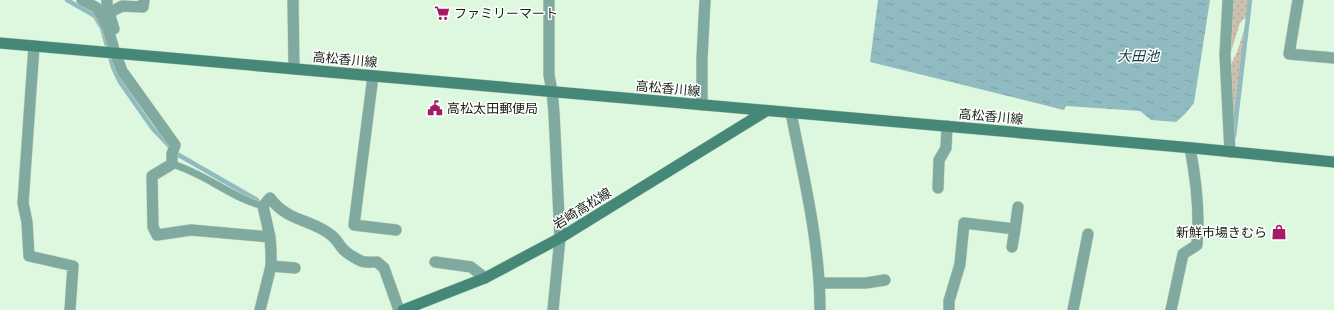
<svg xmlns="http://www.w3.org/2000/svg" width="1334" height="310" font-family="Barlow,'Noto Sans JP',sans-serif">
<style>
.grass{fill:url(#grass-dots)}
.water{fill:url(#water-ripples)}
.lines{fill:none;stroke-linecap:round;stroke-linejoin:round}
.stream{stroke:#90bbc1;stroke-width:4.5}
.service-casing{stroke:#bed5bf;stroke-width:8}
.minor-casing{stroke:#bed5bf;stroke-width:12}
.tertiary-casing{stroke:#bed5bf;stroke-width:12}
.secondary-casing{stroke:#bed5bf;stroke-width:12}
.service{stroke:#80aa9f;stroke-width:7}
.minor{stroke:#80aa9f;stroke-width:11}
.tertiary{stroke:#80aa9f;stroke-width:11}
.secondary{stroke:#458878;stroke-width:11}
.labels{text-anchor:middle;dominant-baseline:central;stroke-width:3;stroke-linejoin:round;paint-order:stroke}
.poi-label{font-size:13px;fill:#131d14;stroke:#fff;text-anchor:start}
.street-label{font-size:13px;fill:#131d14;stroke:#fff}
.water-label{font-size:14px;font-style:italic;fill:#153e43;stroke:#fff}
</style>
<defs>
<pattern id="grass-dots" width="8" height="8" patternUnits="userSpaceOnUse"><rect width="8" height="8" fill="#cbc1ae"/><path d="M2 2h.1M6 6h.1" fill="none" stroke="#ada595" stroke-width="1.8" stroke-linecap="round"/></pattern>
<pattern id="water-ripples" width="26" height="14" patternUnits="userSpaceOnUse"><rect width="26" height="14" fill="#90bbc1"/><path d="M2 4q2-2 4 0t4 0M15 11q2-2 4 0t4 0" fill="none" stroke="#7ba0a5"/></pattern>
</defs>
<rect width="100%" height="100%" fill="#def8df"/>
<path class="grass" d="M 1234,0 L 1249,0 L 1247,16 L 1240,23 L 1229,58 Z
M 1246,24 L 1233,133 L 1230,66 L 1237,52 Z"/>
<path class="water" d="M 878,0 L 1210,0 L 1194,103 L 1185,114 L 1176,122 L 1151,120 L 1140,111 L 1066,106 L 1064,110 L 870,62 Z"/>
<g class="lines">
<path class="stream" d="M 67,0 L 95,16 L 102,28 L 113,67 L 120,82 L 153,129 L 177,154 L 257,200 L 259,206
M 1234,136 L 1250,0"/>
<g class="service-casing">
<path id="service" d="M 172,164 C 204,173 230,197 263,206"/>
</g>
<g class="minor-casing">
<path id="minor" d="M 82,0 L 97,8 L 108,29 L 115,53 L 122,71 L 175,145 L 172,154 L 172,164 L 152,176 L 153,227 L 157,235 L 191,230 L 270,237
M 107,0 L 107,6 L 114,29
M 293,0 L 294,69
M 1228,0 L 1225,55 L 1230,152
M 1298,0 L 1289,54 L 1334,58
M 109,13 L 122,6 L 143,7 L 144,0
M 34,46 L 23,203 L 27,222 L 29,256 L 73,266 L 70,310
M 373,76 L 354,225 L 396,230
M 702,105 L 702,59 L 705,0
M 791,113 C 804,178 820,244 820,310
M 938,188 L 939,160 L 946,148 L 947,126
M 1012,247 L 1015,229
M 435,262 L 471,267 L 485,278
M 271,266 L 295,268
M 820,283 L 866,283 L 885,280
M 260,310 L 271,266 L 271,251 L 270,237 L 263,206 L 270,198 C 288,222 311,219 331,235 C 336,238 339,245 343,249 C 347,254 355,258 361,261 C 366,263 372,262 377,262 L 384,268 L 399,310
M 949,310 L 949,301 L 960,264 L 964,223 L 1015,229 L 1018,207
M 1073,310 L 1088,234
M 1171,310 L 1183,254 L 1197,245 C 1200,212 1196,179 1190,148"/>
</g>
<g class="tertiary-casing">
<path id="tertiary" d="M 549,0 L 549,75 L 552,91 L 554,113 L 560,238 L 553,310"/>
</g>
<g class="secondary-casing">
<path id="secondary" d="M 0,43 L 1193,148 L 1334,162
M 403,310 L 485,278 L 560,238 L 766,111"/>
</g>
<use href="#service" class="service"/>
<use href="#minor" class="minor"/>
<use href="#tertiary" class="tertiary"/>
<use href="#secondary" class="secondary"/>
</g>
<defs>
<g id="supermarket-bare" transform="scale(1.2)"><path d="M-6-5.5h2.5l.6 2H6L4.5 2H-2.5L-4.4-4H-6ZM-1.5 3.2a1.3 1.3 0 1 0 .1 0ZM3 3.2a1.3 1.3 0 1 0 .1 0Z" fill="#a31b66" stroke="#fff" stroke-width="2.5" paint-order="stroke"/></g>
<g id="civic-bare" transform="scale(1.2)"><path d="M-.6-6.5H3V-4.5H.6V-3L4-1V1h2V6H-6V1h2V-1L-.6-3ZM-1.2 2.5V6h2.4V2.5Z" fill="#a31b66" stroke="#fff" stroke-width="2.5" paint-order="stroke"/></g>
<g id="shop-bare" transform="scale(1.2)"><path d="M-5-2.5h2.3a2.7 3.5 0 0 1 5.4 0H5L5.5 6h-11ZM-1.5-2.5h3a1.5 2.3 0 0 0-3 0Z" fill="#a31b66" stroke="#fff" stroke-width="2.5" paint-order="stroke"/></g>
</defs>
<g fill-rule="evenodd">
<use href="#supermarket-bare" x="442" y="13"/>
<use href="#civic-bare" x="435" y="108"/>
<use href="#shop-bare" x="1279" y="232"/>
</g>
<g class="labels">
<g class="poi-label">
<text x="454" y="13">ファミリーマート</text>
<text x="447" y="108">高松太田郵便局</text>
<text x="1267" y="232" text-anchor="end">新鮮市場きむら</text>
</g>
<g class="street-label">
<text transform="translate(345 59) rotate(5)">高松香川線</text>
<text transform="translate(668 88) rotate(5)">高松香川線</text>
<text transform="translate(991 116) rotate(5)">高松香川線</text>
<text transform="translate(582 208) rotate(-32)">岩崎高松線</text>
</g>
<g class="water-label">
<text x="1138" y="55">大田池</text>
</g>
</g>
</svg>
